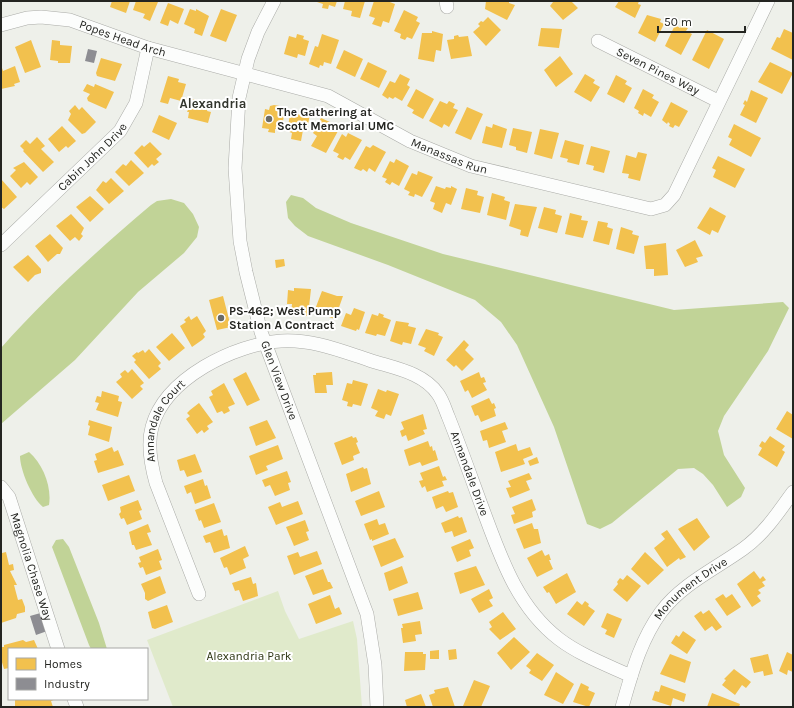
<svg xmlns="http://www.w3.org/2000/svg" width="794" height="708" font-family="Karla,sans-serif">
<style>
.green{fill:#e0eacb}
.water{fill:#c1d397}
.homes{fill:#f2c14e}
.industry{fill:#8d8d92}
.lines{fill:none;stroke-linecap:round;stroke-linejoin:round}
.minor-casing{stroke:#aaaba7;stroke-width:14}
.minor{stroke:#fcfdfc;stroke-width:13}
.poi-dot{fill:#6b6c67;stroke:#fff;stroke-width:1.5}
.labels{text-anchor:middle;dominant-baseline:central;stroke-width:4;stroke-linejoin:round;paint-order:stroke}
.street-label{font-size:12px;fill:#242521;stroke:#fff}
.poi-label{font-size:12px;font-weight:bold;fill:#242521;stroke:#fff;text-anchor:start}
.park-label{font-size:12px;fill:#2d3613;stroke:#fff}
.neighbourhood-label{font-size:13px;font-weight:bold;fill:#32352d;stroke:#fff}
</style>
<rect width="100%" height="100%" fill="#eef0ea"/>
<path class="green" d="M 278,591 L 285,611 L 299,639 L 353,621 L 357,639 L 362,707 L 173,707 L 147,640 Z"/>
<path class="water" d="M 291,195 L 303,198 L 316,208 L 351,223 L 443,254 L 674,310 L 783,302 L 789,308 L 768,351 L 724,416 L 718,431 L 724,455 L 745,488 L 741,497 L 727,507 L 713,485 L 703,474 L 694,468 L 678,469 L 612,523 L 600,529 L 587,524 L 554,427 L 517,345 L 501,322 L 475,300 L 388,265 L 308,236 L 295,226 L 288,218 L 286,202 Z
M 171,199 L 184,203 L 193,214 L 199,227 L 197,237 L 184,253 L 138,292 L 75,360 L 1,424 L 1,348 C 47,296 98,250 151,205 L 157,201 Z
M 29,452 C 43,464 52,487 49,505 L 43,507 C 32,498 20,470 20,456 Z
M 63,539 L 69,547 L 99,623 L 107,649 L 91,649 L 89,645 L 52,547 L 56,540 Z"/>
<path class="homes" d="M 112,1 L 130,1 L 126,13 L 110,7 Z
M 136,1 L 158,2 L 150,21 L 143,18 L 145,14 L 133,10 Z
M 314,1 L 337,1 L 335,7 L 329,5 L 328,9 L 322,8 L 323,4 Z
M 345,1 L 365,1 L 360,18 L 351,16 L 352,11 L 343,9 Z
M 374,1 L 387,1 L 395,4 L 389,23 L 383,21 L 381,27 L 372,24 L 375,18 L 369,16 Z
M 486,1 L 509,1 L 509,3 L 515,5 L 507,20 L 485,9 Z
M 552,1 L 571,1 L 578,8 L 563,20 L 550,6 L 553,2 Z
M 619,1 L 639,1 L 638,4 L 641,5 L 635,18 L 615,7 Z
M 168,3 L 184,9 L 178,24 L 170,20 L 168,26 L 160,23 Z
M 190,9 L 196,11 L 196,9 L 209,16 L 202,36 L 194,33 L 195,29 L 184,24 Z
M 221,9 L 237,15 L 226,42 L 210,36 Z
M 404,10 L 418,17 L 416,21 L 420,23 L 412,39 L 407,37 L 405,40 L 400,38 L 401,34 L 394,31 Z
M 647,15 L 661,19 L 660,22 L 664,24 L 655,42 L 638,33 Z
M 488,17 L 501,30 L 486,46 L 473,32 L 480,26 L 478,24 L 481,21 L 483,22 Z
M 675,25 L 680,28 L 681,25 L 688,28 L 686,31 L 692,34 L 681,55 L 665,46 Z
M 541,28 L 562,29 L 559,48 L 538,46 Z
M 784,29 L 793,33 L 793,60 L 771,49 L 777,37 L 780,38 Z
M 707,30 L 724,39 L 709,69 L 692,60 Z
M 432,31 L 443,34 L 441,51 L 436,50 L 434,62 L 418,59 L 422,33 L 432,33 Z
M 297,34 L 304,36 L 303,39 L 309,41 L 305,56 L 298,54 L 297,58 L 284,54 L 289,36 L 296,38 Z
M 322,34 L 339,40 L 331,64 L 324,62 L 323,66 L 320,65 L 319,68 L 309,64 L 315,46 L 318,47 Z
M 458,35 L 459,37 L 468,36 L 472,56 L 451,59 L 447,40 L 454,39 L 454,36 Z
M 31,40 L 41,67 L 25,73 L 15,47 Z
M 52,40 L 60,41 L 60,45 L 72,46 L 70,63 L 58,63 L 58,61 L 50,60 Z
M 344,50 L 363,59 L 355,77 L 336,68 Z
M 560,56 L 573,74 L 556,87 L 544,70 Z
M 101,58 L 122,64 L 115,81 L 97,76 L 96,73 Z
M 368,62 L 387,71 L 379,88 L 360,79 Z
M 770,62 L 793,73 L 782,94 L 758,82 Z
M 1,65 L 3,71 L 15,66 L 20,82 L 14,84 L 15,86 L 1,89 Z
M 400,74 L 410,79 L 407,85 L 410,87 L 402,101 L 395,97 L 393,99 L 389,97 L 388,99 L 382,95 L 390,81 L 395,83 Z
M 585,74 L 595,80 L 593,83 L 600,87 L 591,102 L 574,92 Z
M 616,75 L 627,81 L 625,84 L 632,88 L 624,103 L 607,94 Z
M 168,76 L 179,79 L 178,82 L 186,84 L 181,101 L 170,98 L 168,104 L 160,102 Z
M 87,84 L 94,87 L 95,84 L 114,92 L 106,109 L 88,101 L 87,98 L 90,94 L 83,91 Z
M 416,89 L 434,99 L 423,119 L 412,113 L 414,110 L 407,106 Z
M 643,89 L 654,95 L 652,98 L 659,102 L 651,117 L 644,113 L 643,116 L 638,113 L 639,111 L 634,108 Z
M 751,90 L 768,98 L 756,123 L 740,115 L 745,105 L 743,104 L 745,100 L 747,102 Z
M 193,99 L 209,103 L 207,111 L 211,112 L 208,123 L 188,118 L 189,112 L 187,112 Z
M 440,101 L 447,104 L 449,101 L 455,104 L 453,108 L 458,110 L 449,127 L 444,124 L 442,128 L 429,121 Z
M 671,102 L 688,111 L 679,127 L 675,125 L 673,128 L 669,126 L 670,124 L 668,122 L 667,124 L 662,120 Z
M 75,105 L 79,110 L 82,107 L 96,122 L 85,133 L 82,134 L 68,120 L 71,114 L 69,111 Z
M 274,105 L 285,107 L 282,129 L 275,129 L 275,133 L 268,132 L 269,129 L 262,128 L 265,109 L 269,110 L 270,106 Z
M 467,107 L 483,114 L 471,140 L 455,133 Z
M 304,112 L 310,114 L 307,130 L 303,130 L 301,141 L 291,139 L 292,133 L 287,131 L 290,115 L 298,117 L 298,114 L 303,115 Z
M 159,115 L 177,123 L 169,140 L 152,132 Z
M 321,118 L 332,123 L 331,125 L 338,131 L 326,153 L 311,146 L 317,136 L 313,133 Z
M 493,124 L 507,129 L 502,148 L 482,143 L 486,126 L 492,128 Z
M 734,124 L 761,138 L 751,157 L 729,145 L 732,139 L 728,137 Z
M 62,126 L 76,141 L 68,148 L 66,146 L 59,152 L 48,139 Z
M 513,128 L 532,132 L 527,153 L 516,150 L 516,147 L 509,145 Z
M 540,129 L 559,133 L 552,159 L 534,154 Z
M 348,133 L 362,140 L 350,160 L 345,157 L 343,160 L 337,157 L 339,154 L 333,151 L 342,134 L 346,137 Z
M 37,137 L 45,146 L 41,149 L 54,162 L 43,172 L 23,151 L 24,150 L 20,146 L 26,140 L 30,144 Z
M 565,140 L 584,145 L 579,165 L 567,162 L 568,159 L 560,157 Z
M 150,142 L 162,154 L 156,159 L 159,162 L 154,166 L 152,164 L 148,168 L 134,153 L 142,145 L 144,147 Z
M 373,145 L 386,152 L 375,172 L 369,168 L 367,172 L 363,169 L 361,171 L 354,168 L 366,146 L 370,148 Z
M 591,146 L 610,151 L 604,173 L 593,170 L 594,166 L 586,164 Z
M 638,152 L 647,154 L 640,181 L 628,178 L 629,174 L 622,173 L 626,155 L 636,158 Z
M 718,156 L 745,169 L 735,188 L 713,177 L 716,170 L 712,168 Z
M 396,159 L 409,166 L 399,186 L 392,182 L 390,185 L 385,182 L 387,179 L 382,177 L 390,161 L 394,163 Z
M 131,160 L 144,173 L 129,186 L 115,172 L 123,164 L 126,166 Z
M 24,162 L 38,177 L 30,185 L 27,182 L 21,188 L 10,176 L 16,170 L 13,168 Z
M 418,171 L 433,177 L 422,197 L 415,194 L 414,197 L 408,195 L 410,192 L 404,189 L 412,173 L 417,175 Z
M 111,178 L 124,191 L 109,204 L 96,190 L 103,181 L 106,183 Z
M 1,179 L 17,197 L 4,209 L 1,207 Z
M 436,186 L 445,189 L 446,187 L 451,188 L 451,186 L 457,189 L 451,205 L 446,203 L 442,213 L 433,209 L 435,203 L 430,201 Z
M 466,188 L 478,191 L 477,195 L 484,197 L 480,213 L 461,209 Z
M 492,193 L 505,197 L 504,200 L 510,202 L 506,220 L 487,215 Z
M 90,196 L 104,209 L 90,222 L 76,207 Z
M 515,204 L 537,207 L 528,237 L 520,235 L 521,230 L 509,226 Z
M 544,207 L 556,210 L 555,214 L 562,216 L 557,233 L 538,228 Z
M 710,207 L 726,216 L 718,233 L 712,230 L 710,235 L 697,228 Z
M 570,213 L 582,216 L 581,220 L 588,221 L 583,238 L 565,234 Z
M 71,214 L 84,228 L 81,234 L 83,236 L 79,241 L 75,237 L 70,241 L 56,226 Z
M 598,221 L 608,223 L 607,227 L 613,229 L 609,245 L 593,241 Z
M 621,227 L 633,231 L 632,234 L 639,236 L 634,254 L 616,249 Z
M 50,234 L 63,248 L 60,254 L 57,254 L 48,262 L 35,246 Z
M 695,240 L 703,256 L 696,258 L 698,262 L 685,267 L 676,250 Z
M 666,243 L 668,275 L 654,276 L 654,269 L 646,269 L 644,246 Z
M 28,255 L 41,269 L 41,273 L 35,275 L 28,282 L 13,267 Z
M 284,259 L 285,266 L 276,268 L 275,260 Z
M 294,288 L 311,289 L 308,316 L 291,314 L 292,304 L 287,304 L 288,290 L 294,291 Z
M 322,291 L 337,296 L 343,296 L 335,319 L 314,312 Z
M 223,296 L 231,327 L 217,330 L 209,300 Z
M 354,308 L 365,312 L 359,330 L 357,329 L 356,331 L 341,326 L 346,313 L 351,315 Z
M 379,313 L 384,315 L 383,317 L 391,320 L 385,336 L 377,334 L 376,336 L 365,333 L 372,314 L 378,316 Z
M 189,316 L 191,320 L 197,316 L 206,331 L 203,334 L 205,337 L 202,340 L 192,347 L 180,326 L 186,322 L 184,320 Z
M 396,321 L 409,323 L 408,326 L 416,328 L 411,344 L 403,342 L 402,345 L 390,341 Z
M 426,329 L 439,333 L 438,335 L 443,337 L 434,356 L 424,351 L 426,348 L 418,345 Z
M 172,333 L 185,348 L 169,361 L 156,347 Z
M 464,340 L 469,345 L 465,350 L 474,359 L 462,371 L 456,365 L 454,367 L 446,360 Z
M 149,349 L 161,363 L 158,366 L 161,369 L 149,379 L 134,362 L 136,360 L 132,356 L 137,352 L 138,353 L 143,350 L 145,353 Z
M 132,369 L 144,383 L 140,386 L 143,389 L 132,399 L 116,382 L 122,377 L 120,374 L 125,370 L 128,373 Z
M 246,372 L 260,400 L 247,406 L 233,379 Z
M 332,372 L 333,385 L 326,385 L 327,393 L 315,393 L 313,375 L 316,375 L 316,373 Z
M 479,372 L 481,378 L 484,377 L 486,382 L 483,383 L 487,390 L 472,398 L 468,390 L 465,392 L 460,381 Z
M 353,380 L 368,384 L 361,406 L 353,404 L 352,407 L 347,406 L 348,402 L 342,400 L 347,383 L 352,384 Z
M 224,383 L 235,404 L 228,407 L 230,411 L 224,414 L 222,411 L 217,413 L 209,397 L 213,395 L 211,391 Z
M 378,389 L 386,392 L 387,390 L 399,394 L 391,416 L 386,414 L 384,419 L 375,416 L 378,411 L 371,408 Z
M 102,391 L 119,396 L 118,401 L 122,402 L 118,417 L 96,410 L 99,403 L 95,402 L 97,396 L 101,397 Z
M 489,398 L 492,404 L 494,403 L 496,408 L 494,409 L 496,416 L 481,422 L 478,415 L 475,416 L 471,406 Z
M 199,403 L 213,422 L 207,426 L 209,429 L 204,433 L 202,430 L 197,434 L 186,419 L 190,416 L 187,413 L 190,410 Z
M 787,411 L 793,415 L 793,439 L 776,429 Z
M 423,414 L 427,429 L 423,430 L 425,434 L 408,441 L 406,435 L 402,437 L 400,431 L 404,429 L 401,422 Z
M 89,420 L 112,427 L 109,442 L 88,435 L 90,426 L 88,425 Z
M 267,420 L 276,438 L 256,446 L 249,427 Z
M 505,422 L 508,429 L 502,431 L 506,442 L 489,448 L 487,440 L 483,441 L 480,431 Z
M 352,436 L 353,438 L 356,437 L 358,442 L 356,443 L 360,453 L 353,456 L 354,460 L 342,465 L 334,443 Z
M 770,436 L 785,446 L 782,450 L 785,452 L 777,467 L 758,455 L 762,448 L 759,446 L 762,441 L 765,443 Z
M 428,441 L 430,447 L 432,446 L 433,451 L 435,450 L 438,460 L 422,466 L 420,462 L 409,466 L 404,450 Z
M 516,444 L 518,451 L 530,447 L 533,455 L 523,459 L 525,464 L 501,472 L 495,452 Z
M 278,445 L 283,459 L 266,466 L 268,470 L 256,475 L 249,456 Z
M 112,447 L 114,452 L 118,450 L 124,465 L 98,473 L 94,461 L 97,460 L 95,454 Z
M 195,454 L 202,472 L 187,477 L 184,470 L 180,471 L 177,460 Z
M 537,457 L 539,463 L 530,466 L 528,461 Z
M 439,466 L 443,477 L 445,476 L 447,480 L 442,481 L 444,486 L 427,492 L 425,486 L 422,488 L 419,481 L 423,480 L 420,473 Z
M 363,467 L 364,469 L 367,468 L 371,484 L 351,492 L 346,474 Z
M 287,471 L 291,482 L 288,483 L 290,490 L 275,496 L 270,485 L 265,487 L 262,480 Z
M 529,473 L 532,479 L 526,481 L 530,490 L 510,498 L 506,488 L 511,487 L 508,481 Z
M 129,475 L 135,491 L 108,501 L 102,485 Z
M 203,479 L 205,486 L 207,485 L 211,498 L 195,504 L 191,492 L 187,494 L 184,486 Z
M 379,491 L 385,507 L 361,516 L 355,501 Z
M 448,491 L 449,493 L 453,492 L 458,507 L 446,512 L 443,506 L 436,509 L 432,497 Z
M 532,499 L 536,510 L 532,512 L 533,517 L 514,524 L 511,515 L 515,514 L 512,507 Z
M 138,500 L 142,510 L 139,511 L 142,519 L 127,525 L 124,518 L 121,519 L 119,514 L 121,512 L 120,507 Z
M 298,501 L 303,514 L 276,525 L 268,507 L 280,502 L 282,507 Z
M 214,503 L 221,522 L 204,528 L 201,520 L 199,521 L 195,510 Z
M 458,516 L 459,518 L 462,517 L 467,532 L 454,537 L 452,531 L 445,533 L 441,523 Z
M 697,518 L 710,537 L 694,551 L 678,529 Z
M 377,519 L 379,525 L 385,523 L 389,534 L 372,541 L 372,539 L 370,540 L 364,524 Z
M 305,520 L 309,531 L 306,532 L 309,540 L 294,546 L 286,527 Z
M 532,523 L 534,529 L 538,529 L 541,543 L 524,549 L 516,529 Z
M 148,524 L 151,532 L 147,533 L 152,545 L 136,550 L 134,545 L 132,545 L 129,532 Z
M 222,529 L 224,536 L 227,535 L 230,548 L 214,553 L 210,542 L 206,543 L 203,536 Z
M 667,530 L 686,557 L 680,560 L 679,558 L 667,567 L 654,548 L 665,539 L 661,534 Z
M 395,538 L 404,557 L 381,567 L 373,546 Z
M 470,539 L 474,548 L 469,550 L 471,556 L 457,562 L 451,547 Z
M 245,546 L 249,556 L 243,559 L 246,568 L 230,575 L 227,567 L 224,568 L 220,558 Z
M 1,549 L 2,553 L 6,552 L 9,565 L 13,564 L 14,570 L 10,571 L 17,585 L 14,585 L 18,600 L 22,599 L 25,607 L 25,612 L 17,614 L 16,618 L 1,623 Z
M 158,549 L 162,560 L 159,561 L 162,569 L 146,575 L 143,567 L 140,568 L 138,563 L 141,562 L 139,557 Z
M 542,550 L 545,556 L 549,554 L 551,560 L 549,560 L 553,569 L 537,577 L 527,558 Z
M 317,551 L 322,564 L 294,575 L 287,556 L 298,552 L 300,557 Z
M 645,552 L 664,570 L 648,585 L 631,569 Z
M 402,566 L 408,583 L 389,591 L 384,573 Z
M 476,566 L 485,585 L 460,594 L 454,573 Z
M 323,569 L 328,582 L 330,582 L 333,588 L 313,595 L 305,576 Z
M 754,571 L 760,579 L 763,576 L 766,580 L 762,582 L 765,586 L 758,590 L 761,593 L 757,596 L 761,601 L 752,607 L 737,584 Z
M 567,573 L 576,592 L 556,604 L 549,592 L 547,593 L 543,587 Z
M 627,575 L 641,586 L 627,602 L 613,590 L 618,584 L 617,582 L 620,578 L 623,580 Z
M 160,576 L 166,593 L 148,601 L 145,599 L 145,593 L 141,584 Z
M 251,577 L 253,584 L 256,583 L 258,596 L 243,601 L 239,590 L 235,591 L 232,583 Z
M 489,589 L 493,598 L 489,600 L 493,606 L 479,613 L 471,599 Z
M 418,592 L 423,609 L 398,616 L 393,599 Z
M 723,594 L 726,598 L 732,594 L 741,607 L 727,616 L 715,599 Z
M 330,595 L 335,609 L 339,607 L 342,614 L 316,624 L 308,604 Z
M 577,601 L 582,605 L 585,601 L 589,604 L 588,606 L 595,611 L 584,626 L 567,614 Z
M 167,605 L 173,622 L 155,629 L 152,628 L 148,612 Z
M 709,610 L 722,627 L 716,631 L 712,626 L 705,631 L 694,616 L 701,611 L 703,614 Z
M 503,612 L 516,629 L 500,640 L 489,629 L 492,627 L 489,622 Z
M 607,613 L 622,619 L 614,638 L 605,634 L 607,630 L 601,627 Z
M 420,621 L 422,634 L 415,635 L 416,641 L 403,643 L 401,628 L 403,628 L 402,624 Z
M 683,631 L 696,640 L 687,654 L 671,643 L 676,635 L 679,637 Z
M 514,637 L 530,652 L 511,670 L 497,653 Z
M 23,640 L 26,642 L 34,640 L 38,649 L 9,649 L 9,668 L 4,669 L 1,659 L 2,647 L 4,647 L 4,645 Z
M 456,649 L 457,659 L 449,660 L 448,650 Z
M 439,650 L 439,659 L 430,659 L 430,651 Z
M 405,652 L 423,652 L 423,654 L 426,654 L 425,670 L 404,671 Z
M 787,652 L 793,655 L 793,672 L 788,670 L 787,675 L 779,671 Z
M 537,653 L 554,665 L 542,681 L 529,673 L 531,670 L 526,666 Z
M 670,654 L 691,662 L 685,683 L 660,674 Z
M 768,654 L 773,674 L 764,676 L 763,671 L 754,673 L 750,658 Z
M 734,669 L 751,682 L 746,688 L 742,685 L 735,695 L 722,685 L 726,680 L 724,679 Z
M 556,672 L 574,684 L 563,704 L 544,695 Z
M 474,680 L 490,686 L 481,707 L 465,707 L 463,706 Z
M 581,683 L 589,687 L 588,690 L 595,693 L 589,707 L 573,702 Z
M 661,685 L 686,694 L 684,702 L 673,698 L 671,706 L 652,700 L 655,691 L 659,692 Z
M 448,687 L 455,707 L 433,707 L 429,695 L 435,693 L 434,690 Z
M 712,693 L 740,704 L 739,707 L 707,707 Z
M 421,694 L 426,707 L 407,707 L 405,700 Z
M 15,699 L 56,699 L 51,701 L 53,707 L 15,707 Z"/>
<path class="industry" d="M 88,49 L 97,51 L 94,63 L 85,61 Z
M 44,612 L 50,630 L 36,635 L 30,616 Z"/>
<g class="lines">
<g class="minor-casing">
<g id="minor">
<path id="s1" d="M 274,1 L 258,32 L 248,59 L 239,98 L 235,168 L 240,241 L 246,272 L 261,332 L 367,614 L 375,665 L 377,707"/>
<path d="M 446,1 L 447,7"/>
<path id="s2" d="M 1,25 L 27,18 L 41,17 L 70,20 L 148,48 L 328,96 L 410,141 L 471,166 L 651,209 L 665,205 L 674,195 L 768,1"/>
<path id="s3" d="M 598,41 L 718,101"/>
<path id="s4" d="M 1,245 L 120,131 L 136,103 L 148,48"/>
<path id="s5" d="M 1,487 L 9,497 L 58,649"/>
<path id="s6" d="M 199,594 L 156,483 C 151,465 147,445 152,427 C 165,378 235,344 281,341 C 312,339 341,351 369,360 C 393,368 423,372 438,394 C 443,401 445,409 448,416 C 460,446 471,477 482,507 C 500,555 516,606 559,639 C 580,655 607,665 631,676"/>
<path d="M 74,699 L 77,707"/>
<path id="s7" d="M 622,707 C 632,673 640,641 661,612 C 682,584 715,569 743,549 C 764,534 778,513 793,492"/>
</g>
</g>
<use href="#minor" class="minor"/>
</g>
<g class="poi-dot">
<circle cx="269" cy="119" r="4"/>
<circle cx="221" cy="318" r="4"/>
</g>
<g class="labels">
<g class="street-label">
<text stroke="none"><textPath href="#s2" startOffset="126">Popes Head Arch</textPath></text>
<text stroke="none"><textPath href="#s3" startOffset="67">Seven Pines Way</textPath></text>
<text stroke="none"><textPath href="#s2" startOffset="475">Manassas Run</textPath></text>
<text stroke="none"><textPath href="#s4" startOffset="127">Cabin John Drive</textPath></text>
<text stroke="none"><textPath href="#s1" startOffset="392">Glen View Drive</textPath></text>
<text stroke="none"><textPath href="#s6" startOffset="186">Annandale Court</textPath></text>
<text stroke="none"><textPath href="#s6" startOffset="594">Annandale Drive</textPath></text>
<text stroke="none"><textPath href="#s5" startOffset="86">Magnolia Chase Way</textPath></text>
<text stroke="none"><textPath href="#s7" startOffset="141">Monument Drive</textPath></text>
</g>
<g class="poi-label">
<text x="277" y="112">The Gathering at<tspan x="277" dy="14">Scott Memorial UMC</tspan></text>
<text x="229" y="311">PS-462; West Pump<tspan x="229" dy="14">Station A Contract</tspan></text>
</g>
<g class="park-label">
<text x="249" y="656">Alexandria Park</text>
</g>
<g class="neighbourhood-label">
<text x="213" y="103">Alexandria</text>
</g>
</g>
<rect width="794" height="708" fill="none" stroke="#242521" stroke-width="4"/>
<rect x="8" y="648" width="140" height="52" fill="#ffffff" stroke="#a7a8a6"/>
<rect x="16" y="658" width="20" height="12" fill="#f2c14e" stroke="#a7a8a6"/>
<text x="44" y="668" font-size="12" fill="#242521">Homes</text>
<rect x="16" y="678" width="20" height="12" fill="#8d8d92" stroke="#a7a8a6"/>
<text x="44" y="688" font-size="12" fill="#242521">Industry</text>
<path d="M658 26v6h87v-6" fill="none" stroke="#242521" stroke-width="2"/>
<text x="664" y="26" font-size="12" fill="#242521" stroke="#ffffff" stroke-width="3" paint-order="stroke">50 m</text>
</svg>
